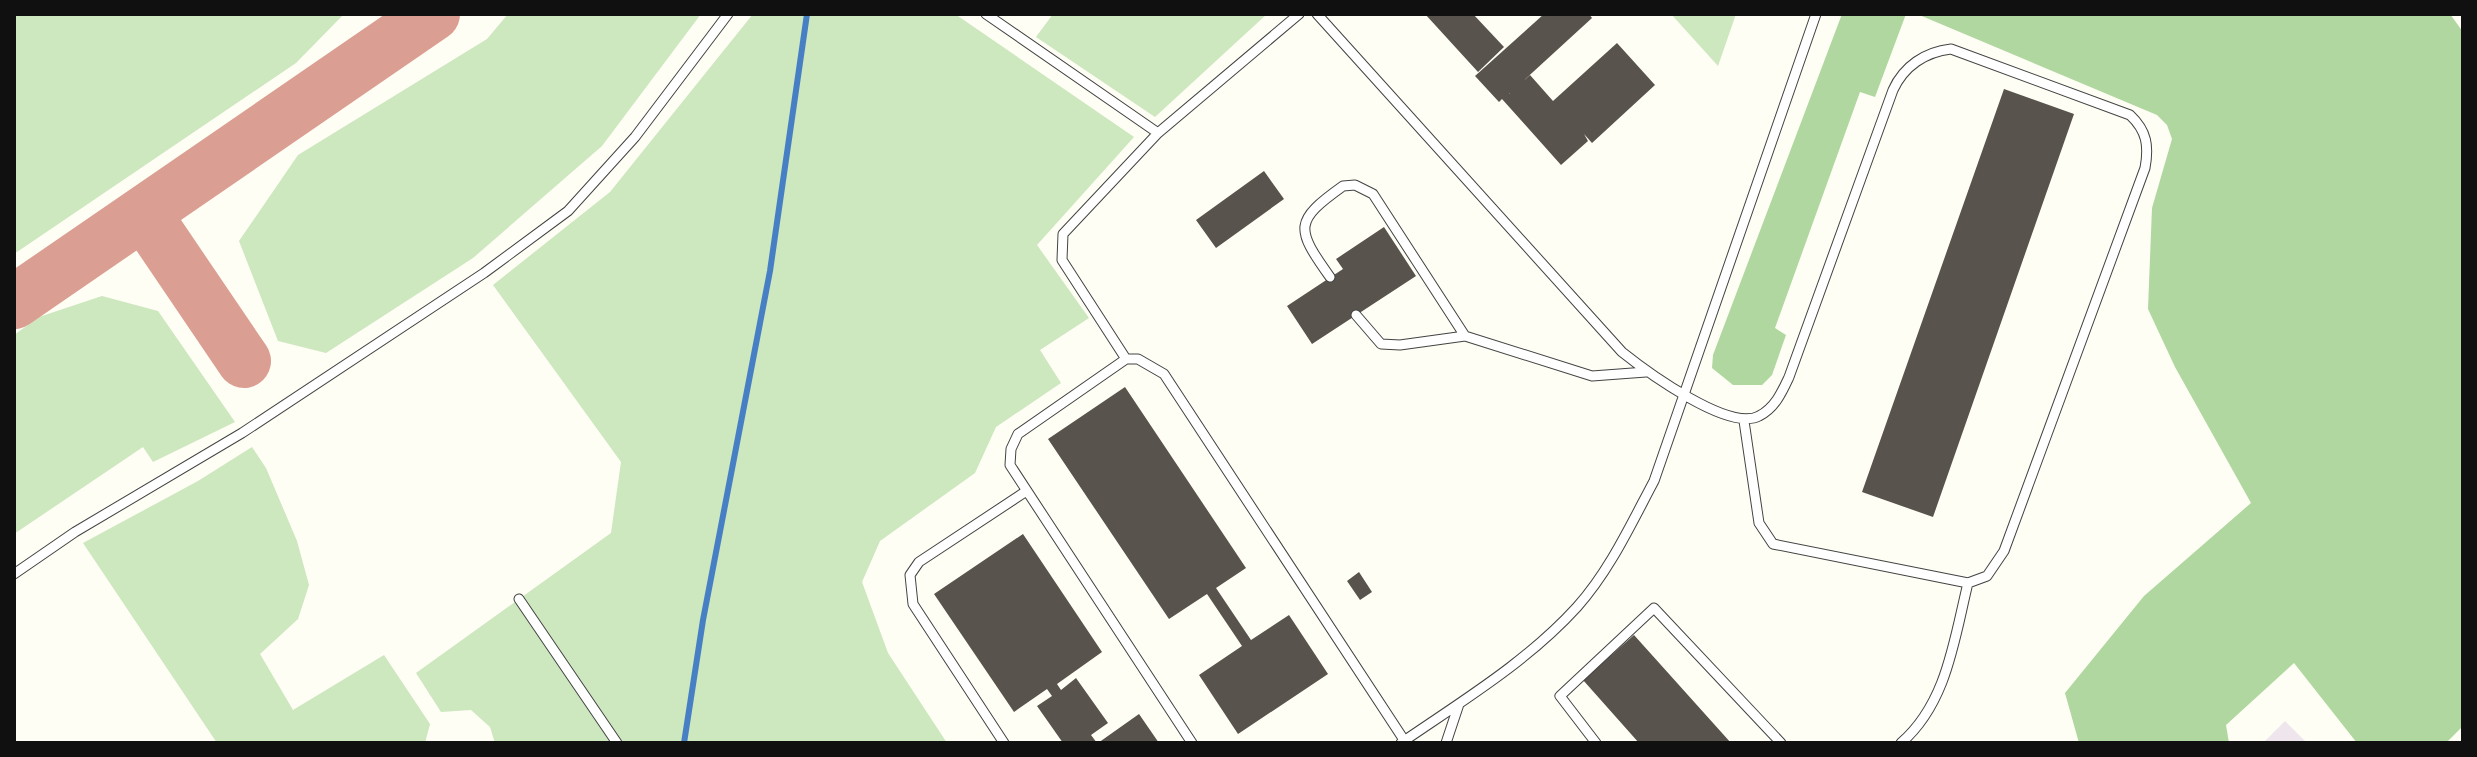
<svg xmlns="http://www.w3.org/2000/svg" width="2477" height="757" font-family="Spectral,serif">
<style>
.industrial{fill:#eee5ed}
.green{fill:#cde7bf}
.forest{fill:#afd79f}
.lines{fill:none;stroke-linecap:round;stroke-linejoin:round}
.stream{stroke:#477fc5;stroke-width:6}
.taxiway{stroke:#db9e92;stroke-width:54}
.building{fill:#58534d}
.service-casing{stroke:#434343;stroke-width:11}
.service{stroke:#fff;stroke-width:9}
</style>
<rect width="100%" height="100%" fill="#fefef4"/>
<path class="industrial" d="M 2285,721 L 2307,743 L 2263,743 Z"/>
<path class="green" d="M 14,14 L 344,14 L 296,63 L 14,254 Z
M 508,14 L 701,14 L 602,146 L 473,258 L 326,353 L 278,341 L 239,241 L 298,155 L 487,39 Z
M 753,14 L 955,14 L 1134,137 L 1037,245 L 1089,318 L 1040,350 L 1061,383 L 996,427 L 975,473 L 880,541 L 862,582 L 888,653 L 947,743 L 495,743 L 490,727 L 471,710 L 441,712 L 416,673 L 611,533 L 621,462 L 493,285 L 610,192 Z
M 1053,14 L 1267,14 L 1155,117 L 1036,37 Z
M 1671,14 L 1736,14 L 1718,66 Z
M 102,296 L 158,311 L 235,422 L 153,462 L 143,447 L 14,534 L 14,335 L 39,317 Z
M 252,447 L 266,468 L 297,541 L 309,585 L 298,619 L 260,654 L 293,710 L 384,655 L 430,724 L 425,743 L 217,743 L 83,543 L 198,481 Z"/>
<path class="forest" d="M 1842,14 L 1906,14 L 1875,97 L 1860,92 L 1775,328 L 1786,335 L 1772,375 L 1762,385 L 1733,385 L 1712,368 L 1713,355 Z
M 1917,14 L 2450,14 L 2463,32 L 2463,726 L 2446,743 L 2357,743 L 2294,663 L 2226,725 L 2229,743 L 2079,743 L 2065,693 L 2144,596 L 2251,503 L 2175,367 L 2148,309 L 2152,208 L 2172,139 L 2167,125 L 2157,115 Z"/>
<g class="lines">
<path class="stream" d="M 684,743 L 703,620 L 770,271 L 807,14"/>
<path class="taxiway" d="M 145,215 L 244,361
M 14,302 L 433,14"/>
</g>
<path class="building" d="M 1425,14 L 1473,14 L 1504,47 L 1478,72 Z
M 1544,14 L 1589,14 L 1592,18 L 1509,94 L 1530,75 L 1553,101 L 1617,43 L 1655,85 L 1592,143 L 1584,134 L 1588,141 L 1561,165 L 1502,99 L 1499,102 L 1475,76 Z
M 2004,89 L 2074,114 L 1933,517 L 1862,492 Z
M 1264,171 L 1284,199 L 1216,248 L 1196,220 Z
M 1384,227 L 1416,276 L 1312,344 L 1287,306 L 1343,269 L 1336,259 Z
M 1125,387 L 1246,568 L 1216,588 L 1251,640 L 1289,615 L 1328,674 L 1238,734 L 1199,675 L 1242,646 L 1207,594 L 1169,619 L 1048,439 Z
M 1023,534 L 1102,652 L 1057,684 L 1061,690 L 1076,678 L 1108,723 L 1091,735 L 1097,743 L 1063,743 L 1037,706 L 1052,696 L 1047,689 L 1014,712 L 934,594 Z
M 1359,572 L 1372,592 L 1360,600 L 1347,581 Z
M 1634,635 L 1731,743 L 1639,743 L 1583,680 Z
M 1139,714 L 1159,743 L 1098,743 Z"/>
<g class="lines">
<g class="service-casing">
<path id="service" d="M 986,14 L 1158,133
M 1317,14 L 1622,352 C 1647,372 1729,432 1759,416 C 1775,408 1782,392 1789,377 L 1893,90 C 1904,66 1925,52 1951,49 L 2130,115 C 2147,131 2149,146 2145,168 L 2004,551 L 1987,576 L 1968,583 L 1773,544 L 1759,523 L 1744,421
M 1330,277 C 1295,228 1294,221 1343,186 L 1355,185 L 1373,194 L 1465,336
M 1356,315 L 1381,344 L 1400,345 L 1465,336 L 1592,376 L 1646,372
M 1126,359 L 1062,260 L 1063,234 L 1158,133 L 1299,14
M 14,574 L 75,532 L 242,433 L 484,273 L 568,211 L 635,137 L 728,14
M 519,599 L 617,743
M 1004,743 L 913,604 L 910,575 L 919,562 L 1025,492
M 1192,743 L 1010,465 L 1011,449 L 1018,434 L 1126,359 L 1138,359 L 1164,374 L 1406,743
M 1401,743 C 1462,701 1527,662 1577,607 C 1610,570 1631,524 1654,481 L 1816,14
M 1446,743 L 1459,704
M 1596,743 L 1560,696 L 1654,608 L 1781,743
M 1901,743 C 1947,703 1954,640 1968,583"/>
</g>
<use href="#service" class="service"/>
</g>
<rect width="2477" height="757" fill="none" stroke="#101010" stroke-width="32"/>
</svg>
